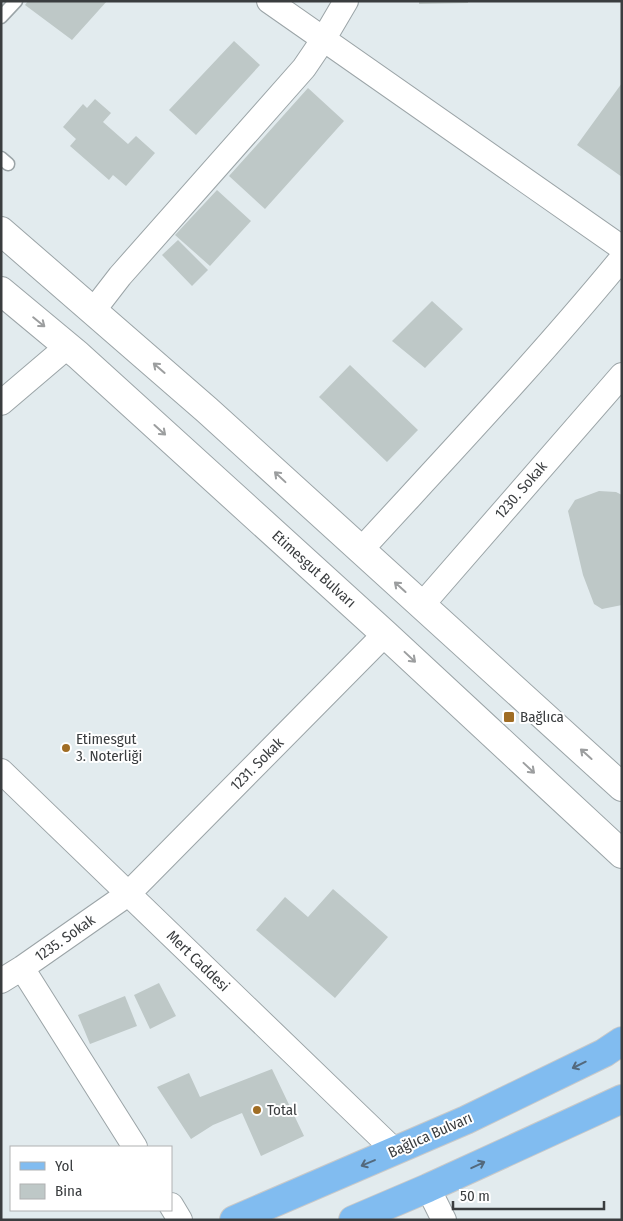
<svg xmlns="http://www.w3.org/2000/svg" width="623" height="1221" font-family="'Fira Sans Condensed',sans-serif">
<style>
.building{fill:#bec8c7}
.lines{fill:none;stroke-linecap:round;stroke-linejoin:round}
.service-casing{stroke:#9ba4a7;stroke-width:15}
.minor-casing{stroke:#9ba4a7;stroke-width:26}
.secondary-casing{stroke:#9ba4a7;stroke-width:30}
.primary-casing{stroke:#c8c9c9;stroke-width:30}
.service{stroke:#fff;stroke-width:12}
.minor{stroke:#fff;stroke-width:24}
.secondary{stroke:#fff;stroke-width:28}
.primary{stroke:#81bcf0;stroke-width:28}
.oneway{stroke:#9c9e9f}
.oneway2{stroke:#53697d}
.poi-dot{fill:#a06d24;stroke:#fff;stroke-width:2}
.labels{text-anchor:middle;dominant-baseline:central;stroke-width:4;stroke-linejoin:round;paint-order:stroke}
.street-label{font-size:15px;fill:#3a3d3f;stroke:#fff}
.poi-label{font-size:15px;fill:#3a3d3f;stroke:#fff;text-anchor:start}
</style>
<rect width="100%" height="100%" fill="#e2ebee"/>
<path class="building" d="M 28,1 L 107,1 L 72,40 L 25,5 Z
M 419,1 L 468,1 L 468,3 L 419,4 Z
M 234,41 L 260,65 L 196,135 L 169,110 Z
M 622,83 L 622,177 L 577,145 Z
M 308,88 L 344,121 L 265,209 L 229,176 Z
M 95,99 L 111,113 L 103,122 L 128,144 L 136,136 L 155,153 L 126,186 L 113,175 L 109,180 L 70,146 L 76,139 L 63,127 L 83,104 L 87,108 Z
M 217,190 L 251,221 L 210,266 L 175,235 Z
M 178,240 L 208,270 L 192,286 L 162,255 Z
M 432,301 L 463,329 L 425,368 L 392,341 Z
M 350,365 L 418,430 L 387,462 L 319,397 Z
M 599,491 L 616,492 L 622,495 L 622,605 L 602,609 L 594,604 L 583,575 L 568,511 L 575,500 Z
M 333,889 L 388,937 L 335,998 L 256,930 L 285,897 L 308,917 Z
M 159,983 L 176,1016 L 150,1029 L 134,995 Z
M 125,996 L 137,1026 L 90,1044 L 78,1015 Z
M 272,1069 L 304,1136 L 261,1156 L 242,1113 L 213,1125 L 191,1139 L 157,1087 L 189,1073 L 200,1097 Z"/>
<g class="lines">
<g class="service-casing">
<path id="service" d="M 1,17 L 16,1
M 1,158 L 8,164"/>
</g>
<g class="minor-casing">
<path id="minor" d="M 269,1 L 622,248
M 93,311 L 120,276 L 304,68 L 323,40 L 346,1
M 1,403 L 68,346
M 360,551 C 449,454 539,359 622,258
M 421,606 L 622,375
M 1,771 L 395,1151
M 22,968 L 135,1147
M 1,981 L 22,968 L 128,894 L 385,634
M 428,1188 L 444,1220
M 171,1205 L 180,1220"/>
</g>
<g class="secondary-casing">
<path id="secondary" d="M 1,231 L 207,410 L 622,787
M 1,291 L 78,355 L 385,634 L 622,854"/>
</g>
<g class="primary-casing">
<path id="primary" d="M 234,1220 L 466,1120 L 604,1053 L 622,1041
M 353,1220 L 428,1188 L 622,1099"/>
</g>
<use href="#service" class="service"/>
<use href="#minor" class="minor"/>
<use href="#secondary" class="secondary"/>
<use href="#primary" class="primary"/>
</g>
<defs><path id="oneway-shaft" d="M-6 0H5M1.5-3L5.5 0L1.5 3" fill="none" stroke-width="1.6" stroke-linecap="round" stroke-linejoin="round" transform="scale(1.25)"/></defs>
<g class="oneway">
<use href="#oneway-shaft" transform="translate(39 322) rotate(39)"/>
<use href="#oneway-shaft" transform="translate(159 368) rotate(-139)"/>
<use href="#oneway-shaft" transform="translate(160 430) rotate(42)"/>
<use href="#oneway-shaft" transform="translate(280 477) rotate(-137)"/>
<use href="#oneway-shaft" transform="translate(400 587) rotate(-138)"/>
<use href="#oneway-shaft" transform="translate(410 657) rotate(43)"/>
<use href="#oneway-shaft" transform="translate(586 754) rotate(-138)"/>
<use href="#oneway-shaft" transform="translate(529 768) rotate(43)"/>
</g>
<g class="oneway2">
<use href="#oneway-shaft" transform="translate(579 1065) rotate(154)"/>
<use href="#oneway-shaft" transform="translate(368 1163) rotate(157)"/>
<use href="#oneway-shaft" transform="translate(478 1165) rotate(-25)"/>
</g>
<g class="poi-dot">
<rect x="503" y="711" width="12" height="12" rx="2.5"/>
<circle cx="66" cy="748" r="5"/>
<circle cx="257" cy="1110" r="5"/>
</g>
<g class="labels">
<g class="street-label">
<text transform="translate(521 490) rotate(-49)">1230. Sokak</text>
<text transform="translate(314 569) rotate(42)">Etimesgut Bulvarı</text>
<text transform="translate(257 764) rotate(-45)">1231. Sokak</text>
<text transform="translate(65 938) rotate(-35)">1235. Sokak</text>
<text transform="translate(198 961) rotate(44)">Mert Caddesi</text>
<text transform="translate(430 1135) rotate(-24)">Bağlıca Bulvarı</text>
</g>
<g class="poi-label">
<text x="520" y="717">Bağlıca</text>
<text x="76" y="739">Etimesgut<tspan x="76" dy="17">3. Noterliği</tspan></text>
<text x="267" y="1110">Total</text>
</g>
</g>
<rect width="623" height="1221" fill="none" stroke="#3a3d3f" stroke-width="5"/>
<rect x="10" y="1146" width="162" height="65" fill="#ffffff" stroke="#b0b1b2"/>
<rect x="20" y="1162" width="25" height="8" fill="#81bcf0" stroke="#b0b1b2"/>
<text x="55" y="1171" font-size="15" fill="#3a3d3f">Yol</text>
<rect x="20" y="1184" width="25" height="15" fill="#bec8c7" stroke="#b0b1b2"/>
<text x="55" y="1196" font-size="15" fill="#3a3d3f">Bina</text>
<path d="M453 1201v8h151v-8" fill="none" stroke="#3a3d3f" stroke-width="2.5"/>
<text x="460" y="1201" font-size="15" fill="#3a3d3f" stroke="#ffffff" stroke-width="4" paint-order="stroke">50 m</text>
</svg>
